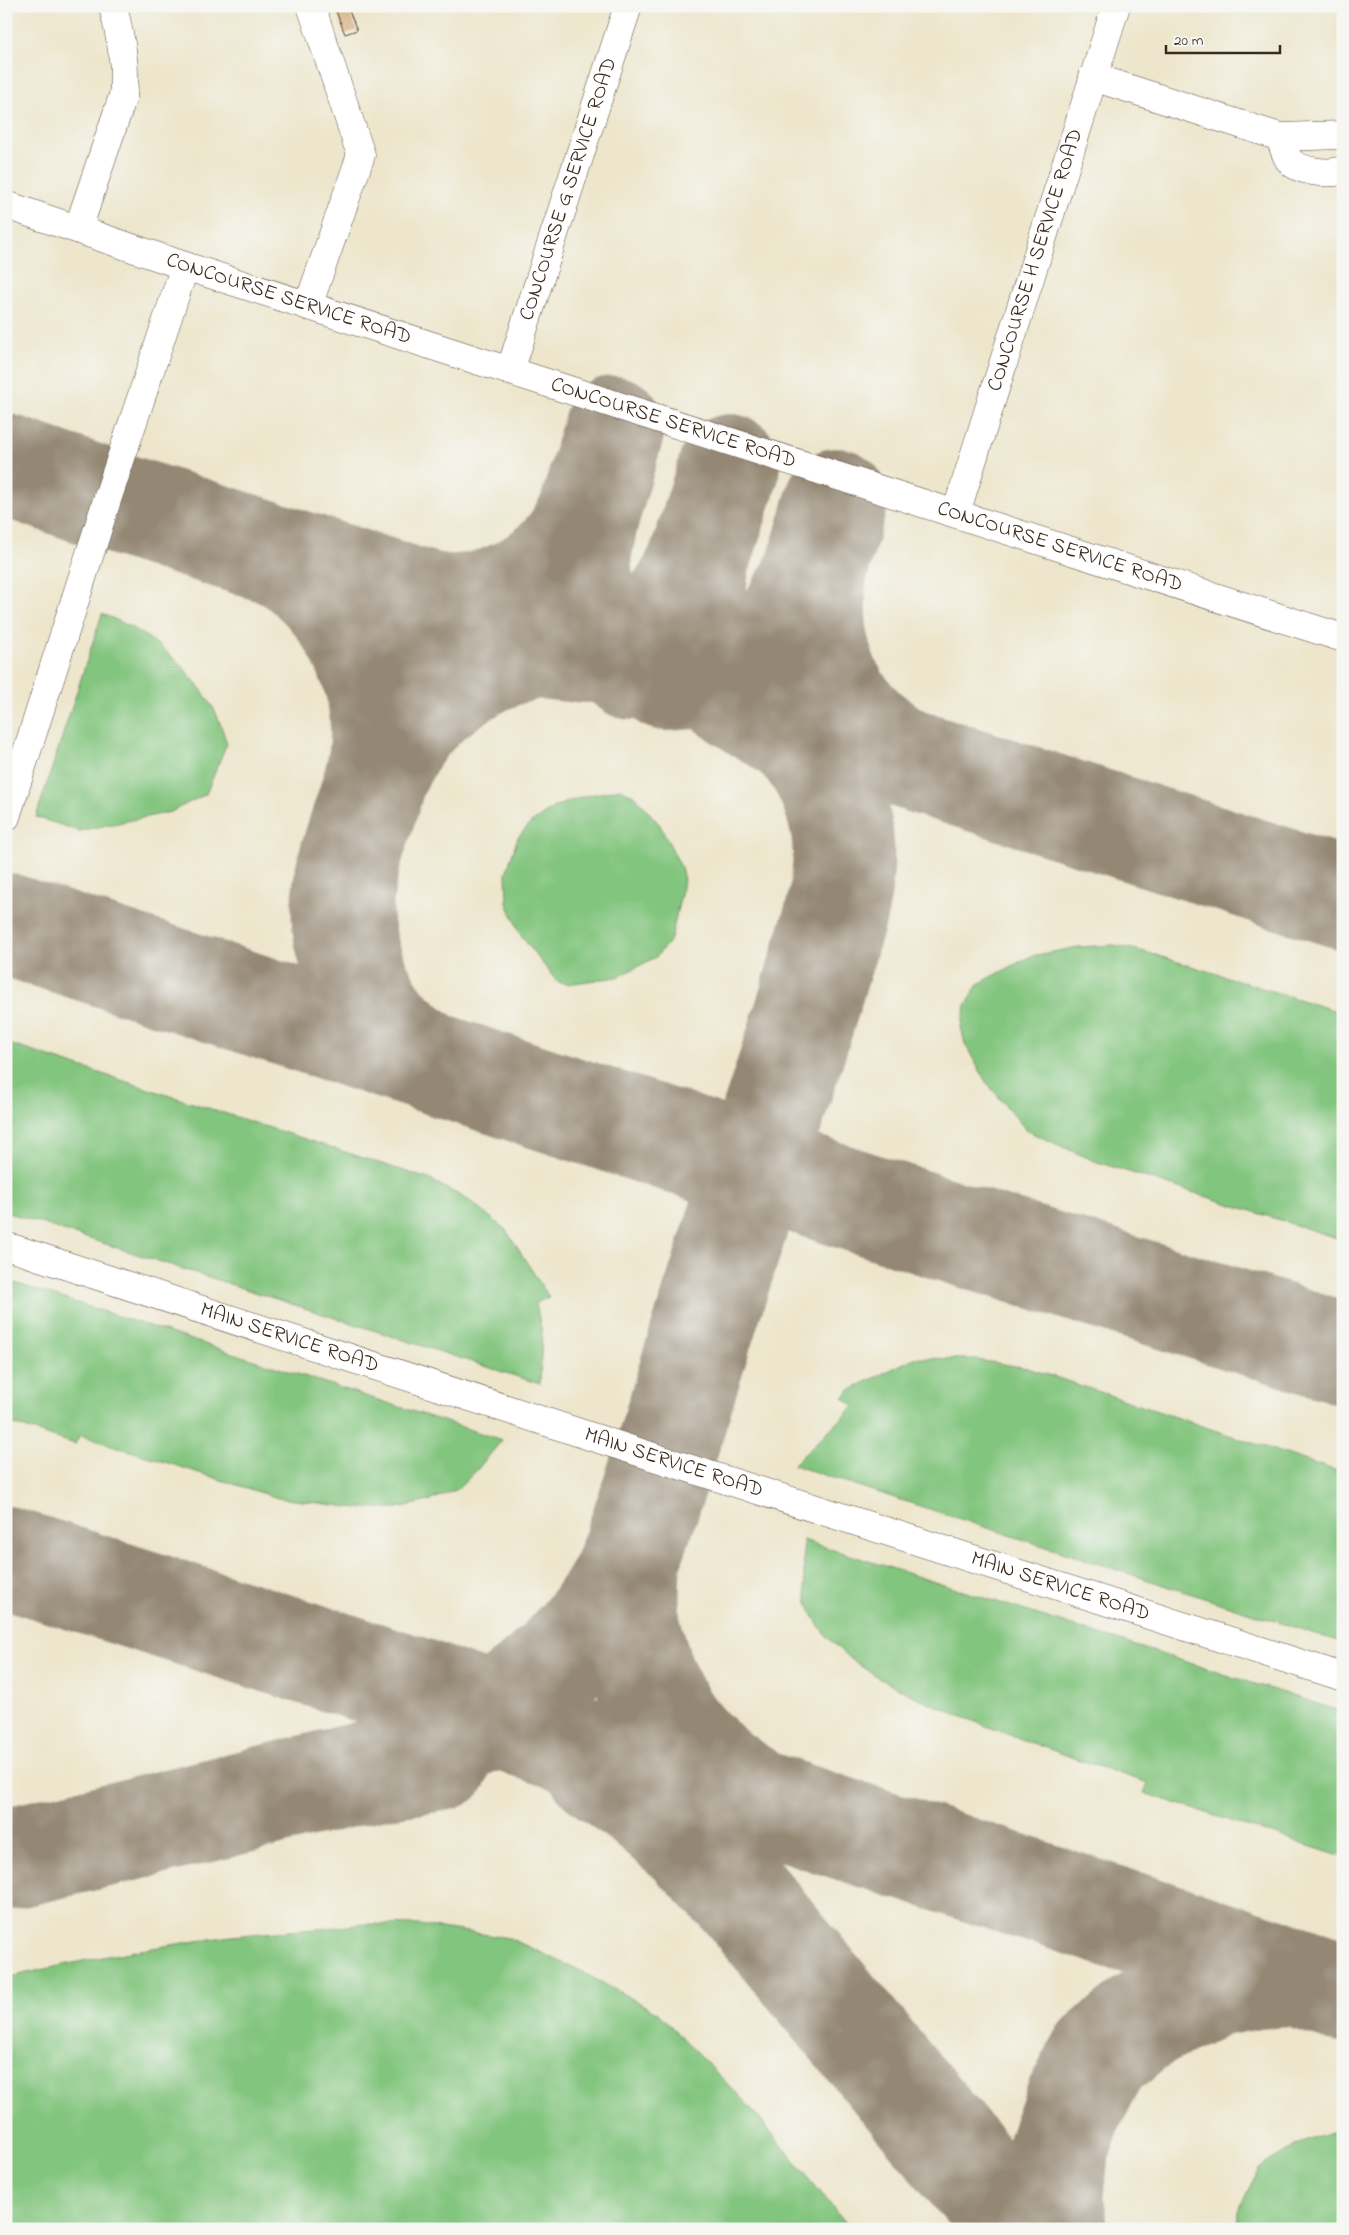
<svg xmlns="http://www.w3.org/2000/svg" width="1349" height="2235" font-family="'Indie Flower',sans-serif">
<style>
.green{fill:#82c57e;stroke:#5e784e}
.lines{fill:none;stroke-linecap:round;stroke-linejoin:round}
.taxiway{stroke:#948875;stroke-width:102}
.building{fill:#dab58c}
.minor-casing{stroke:#564638;stroke-width:29}
.minor{stroke:#fff;stroke-width:28}
.labels{text-anchor:middle;dominant-baseline:central;stroke-width:4;stroke-linejoin:round;paint-order:stroke}
.street-label{font-size:21px;fill:#3b2a1e;stroke:#f6f6f2}
</style>
<rect width="100%" height="100%" fill="#f6f6f2"/>
<filter id="ink" filterUnits="userSpaceOnUse"><feTurbulence type="fractalNoise" baseFrequency=".02" numOctaves="2"/><feDisplacementMap in="SourceGraphic" scale="10" xChannelSelector="R" yChannelSelector="G"/><feConvolveMatrix kernelMatrix="1 2 1 2 8 2 1 2 1" color-interpolation-filters="sRGB"/></filter>
<filter id="wash" filterUnits="userSpaceOnUse"><feTurbulence type="fractalNoise" baseFrequency=".0096" numOctaves="4" result="noise"/><feDisplacementMap in="SourceGraphic" scale="20" xChannelSelector="R" yChannelSelector="G"/><feGaussianBlur stdDeviation="1.12" result="paint"/><feColorMatrix in="noise" values="0 0 0 0 0 0 0 0 0 0 0 0 0 0 0 0 0 1.4 0 .05"/><feComposite in="paint" operator="in"/></filter>
<g filter="url(#wash)">
<rect width="100%" height="100%" fill="#ede6cc"/>
<path class="green" d="M 102,614 C 151,632 189,666 215,711 C 220,721 223,733 227,743 L 206,794 L 171,812 L 79,831 L 36,817 Z
M 620,789 L 635,796 L 660,825 L 681,867 L 684,880 L 671,939 L 656,957 L 618,977 L 567,984 L 557,982 L 521,936 L 507,903 L 506,873 L 518,837 L 531,823 L 554,807 L 581,797 Z
M 1114,945 L 1146,952 L 1343,1013 L 1343,1240 L 1097,1162 L 1027,1131 L 986,1082 L 965,1044 L 961,1027 L 966,1005 L 978,984 L 1031,956 L 1078,947 Z
M 6,1043 L 429,1179 L 470,1201 L 506,1230 L 549,1297 L 536,1303 L 542,1332 L 540,1384 L 6,1212 Z
M 6,1280 L 502,1440 L 477,1470 L 458,1489 L 429,1501 L 398,1508 L 357,1508 L 278,1498 L 80,1435 L 75,1444 L 6,1422 Z
M 914,1358 L 971,1359 L 1028,1368 L 1343,1473 L 1343,1643 L 793,1465 L 854,1406 L 843,1397 L 850,1390 Z
M 803,1540 L 1343,1712 L 1343,1857 L 1144,1793 L 1148,1783 C 1093,1765 1039,1746 986,1726 C 931,1704 836,1670 811,1611 C 802,1590 804,1563 803,1540 Z
M 365,1924 L 420,1925 L 509,1938 L 577,1969 L 658,2013 L 749,2106 L 851,2229 L 6,2229 L 6,1978 C 80,1960 157,1946 232,1936 C 276,1931 321,1930 365,1924 Z
M 1343,2129 L 1343,2229 L 1237,2229 L 1238,2211 L 1259,2168 L 1296,2145 Z"/>
<g class="lines">
<path class="taxiway" d="M 6,465 L 107,500 L 578,651
M 588,517 L 614,427
M 284,557 C 354,602 396,691 376,774 C 364,827 333,878 345,936 C 351,966 365,1001 386,1025 C 397,1038 412,1048 425,1060
M 699,562 L 730,465
M 816,572 L 837,499
M 424,602 C 433,603 442,605 451,605 C 495,606 546,579 571,544 C 577,535 582,526 588,517 L 580,556 L 583,594 L 593,630 L 606,650 L 632,669
M 666,680 C 685,678 705,679 724,672 C 769,657 795,613 816,572 C 809,651 826,710 897,753
M 756,710 L 1343,898
M 6,924 L 952,1232 L 1343,1353
M 6,1557 L 401,1683 L 521,1726 L 697,1783 L 756,1800 L 1343,1992
M 630,1558 C 629,1581 627,1604 630,1627 C 632,1636 635,1644 637,1653 C 655,1717 692,1760 748,1794
M 599,1769 L 645,1803 L 691,1842 L 741,1895 L 1018,2229
M 372,1770 C 405,1756 439,1744 471,1727 C 522,1700 577,1650 608,1601 C 627,1573 636,1540 647,1509 C 667,1450 684,1390 703,1330 C 732,1239 762,1147 792,1056 C 803,1024 812,992 822,960 C 827,942 834,923 838,905 C 843,879 846,851 841,826 C 835,794 820,759 796,737 C 764,708 716,698 699,654 C 687,625 695,592 699,562 C 693,574 687,588 679,599 C 665,617 630,642 608,649 C 600,652 589,652 581,652 C 565,652 549,647 532,649 C 487,655 432,692 404,728 C 393,742 385,758 377,773
M 6,1859 L 151,1825 L 372,1770 L 441,1760
M 1057,2229 L 1053,2199 L 1058,2149 L 1076,2100 L 1101,2055 L 1146,2019 L 1178,2002 L 1216,1986 L 1255,1978 L 1292,1976"/>
</g>
<g id="blocks">
<path class="building" d="M 334,6 L 347,6 L 357,30 L 345,34 Z"/>
</g>
</g>
<g filter="url(#ink)">
<use href="#blocks" fill-opacity="0" stroke="#564638" stroke-width="1"/>
<g class="lines">
<g class="minor-casing">
<g id="minor">
<path d="M 1093,77 L 1280,137 L 1343,135"/>
<path d="M 1280,137 C 1282,144 1285,154 1289,160 C 1299,172 1329,175 1343,170"/>
<path id="s1" d="M 6,205 L 185,266 L 510,371 L 1343,638"/>
<path d="M 78,229 L 123,96 C 127,66 120,36 113,6"/>
<path d="M 308,306 L 361,155 L 311,6"/>
<path id="s2" d="M 510,371 L 628,6"/>
<path id="s3" d="M 956,513 L 1116,6"/>
<path d="M 6,817 L 107,500 L 185,266"/>
<path id="s4" d="M 6,1246 L 663,1460 L 1343,1677"/>
</g>
</g>
<use href="#minor" class="minor"/>
</g>
</g>
<g class="labels">
<g class="street-label">
<text stroke="none"><textPath href="#s2" startOffset="191">CONCOURSE G SERVICE ROAD</textPath></text>
<text stroke="none"><textPath href="#s3" startOffset="265">CONCOURSE H SERVICE ROAD</textPath></text>
<text stroke="none"><textPath href="#s1" startOffset="298">CONCOURSE SERVICE ROAD</textPath></text>
<text stroke="none"><textPath href="#s1" startOffset="702">CONCOURSE SERVICE ROAD</textPath></text>
<text stroke="none"><textPath href="#s1" startOffset="1108">CONCOURSE SERVICE ROAD</textPath></text>
<text stroke="none"><textPath href="#s4" startOffset="298">MAIN SERVICE ROAD</textPath></text>
<text stroke="none"><textPath href="#s4" startOffset="702">MAIN SERVICE ROAD</textPath></text>
<text stroke="none"><textPath href="#s4" startOffset="1108">MAIN SERVICE ROAD</textPath></text>
</g>
</g>
<rect width="1349" height="2235" fill="none" stroke="#f6f6f2" stroke-width="25"/>
<path d="M1166 45v8h114v-8" fill="none" stroke="#3b2a1e" stroke-width="2.5"/>
<text x="1174" y="45" font-size="15" fill="#3b2a1e" stroke="#f6f6f2" stroke-width="4" paint-order="stroke">20 m</text>
</svg>
